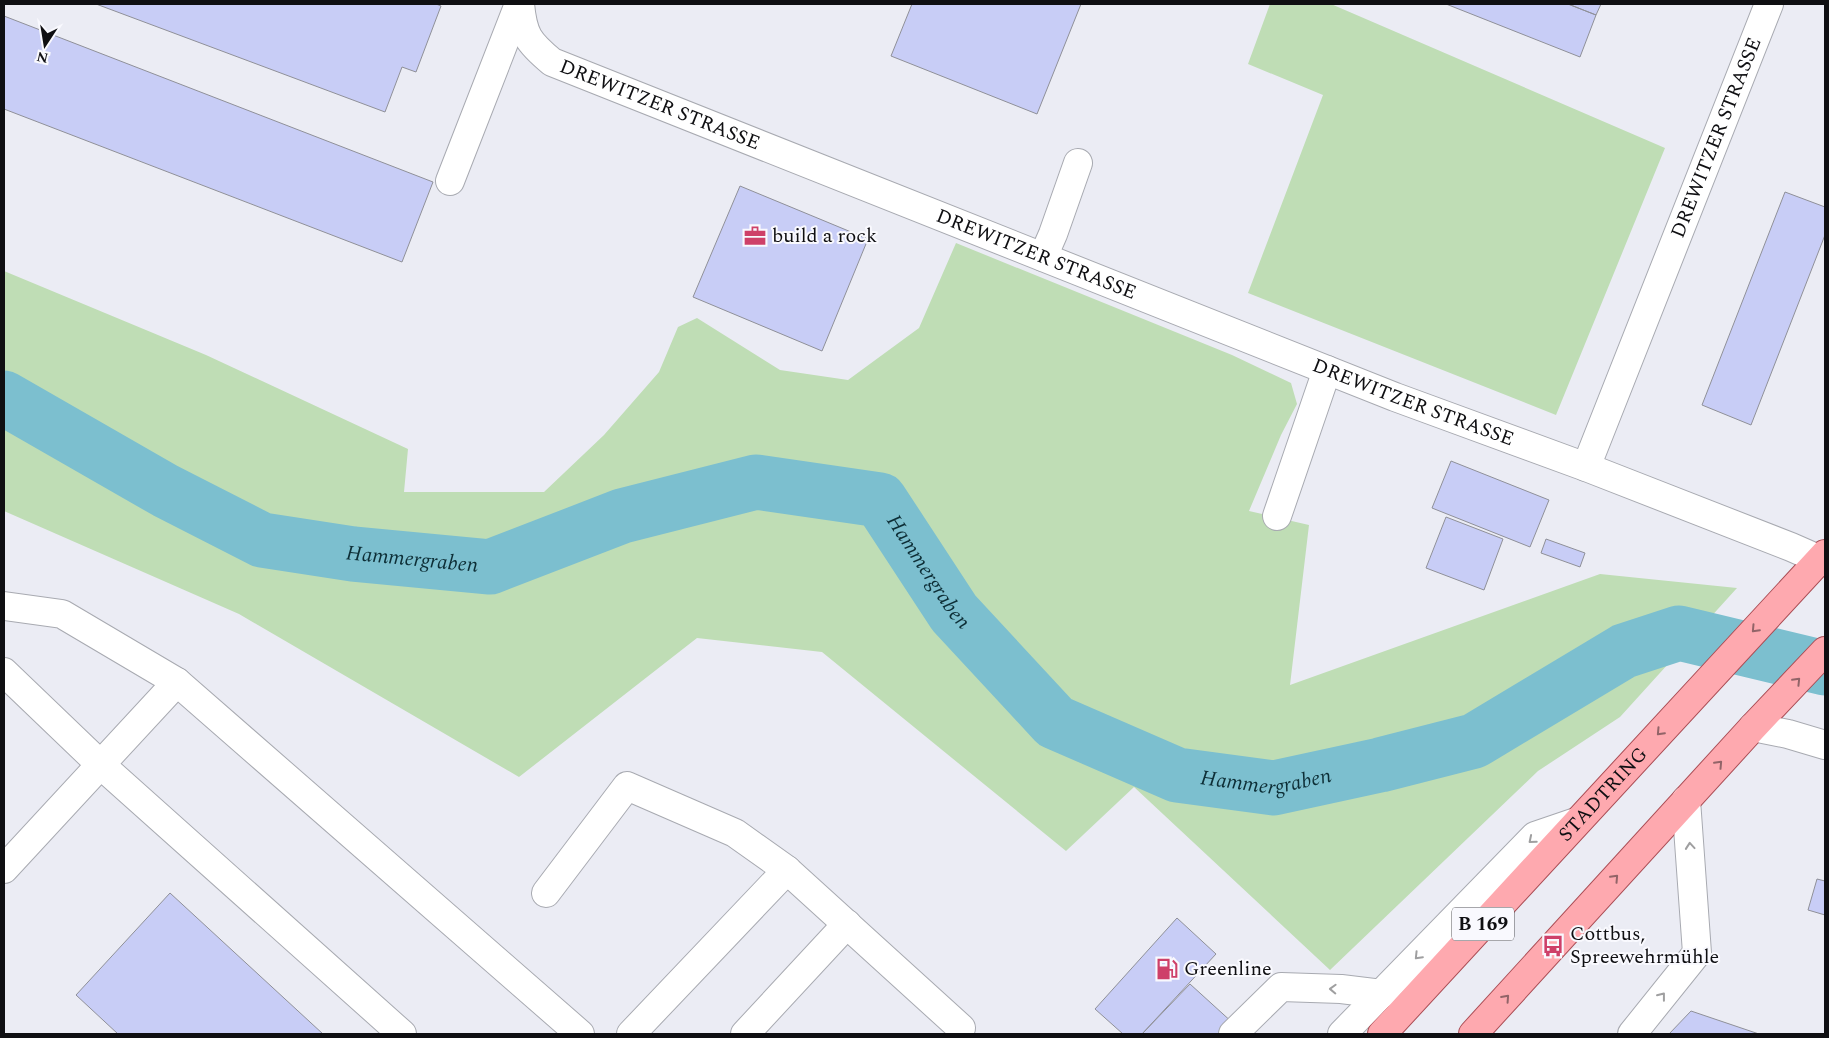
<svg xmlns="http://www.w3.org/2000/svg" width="1829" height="1038" font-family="Spectral,serif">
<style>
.green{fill:#bfddb5}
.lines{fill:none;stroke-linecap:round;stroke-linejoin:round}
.river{stroke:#7cbfcf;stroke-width:55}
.building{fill:#c8cdf6;stroke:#8f9098}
.minor-casing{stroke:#a8aab1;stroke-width:30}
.major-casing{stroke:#aa4d55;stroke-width:30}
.minor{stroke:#fff;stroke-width:28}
.major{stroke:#fea9af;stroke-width:28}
.oneway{stroke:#926468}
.oneway2{stroke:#9f9fa0}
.labels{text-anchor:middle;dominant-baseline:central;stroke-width:4;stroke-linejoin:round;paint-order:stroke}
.shield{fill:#f9f9fe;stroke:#555559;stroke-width:1}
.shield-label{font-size:19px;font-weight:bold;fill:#0f0f12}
.street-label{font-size:20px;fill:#0f0f12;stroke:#f9f9fe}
.poi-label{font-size:20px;fill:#0f0f12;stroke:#f9f9fe;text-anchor:start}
.water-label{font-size:21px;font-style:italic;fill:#0d2e36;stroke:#f9f9fe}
</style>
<rect width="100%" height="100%" fill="#ebecf4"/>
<path class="green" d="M 1270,4 L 1331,4 L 1665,148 L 1556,415 L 1248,293 L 1323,95 L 1248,64 Z
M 956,243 L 1232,355 L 1291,383 L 1297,404 L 1281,435 L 1249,511 L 1309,525 L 1290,685 L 1600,574 L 1737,588 L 1620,717 L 1538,771 L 1330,970 L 1134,787 L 1066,851 L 822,652 L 697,638 L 519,777 L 239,614 L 4,511 L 4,271 L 206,355 L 408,449 L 404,492 L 544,492 L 604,435 L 659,372 L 678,327 L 697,318 L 780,370 L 848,380 L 919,328 Z"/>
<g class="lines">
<path class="river" id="s1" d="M 4,398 L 166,491 L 262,540 L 353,554 L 490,567 L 622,516 L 756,482 L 880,500 L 954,613 L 1055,722 L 1177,775 L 1274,788 L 1380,765 L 1474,741 L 1624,651 L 1679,633 L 1825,668"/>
</g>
<path class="building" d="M 96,4 L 436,4 L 441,6 L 416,72 L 402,67 L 385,112 Z
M 912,4 L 1081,4 L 1037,114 L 891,56 Z
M 1446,4 L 1568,4 L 1596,15 L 1580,57 Z
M 1568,4 L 1601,4 L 1596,15 Z
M 4,16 L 433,182 L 402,262 L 4,109 Z
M 740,186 L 868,239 L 822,351 L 693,297 Z
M 1785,192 L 1825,207 L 1825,235 L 1751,425 L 1702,405 Z
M 1451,461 L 1549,500 L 1530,547 L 1432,508 Z
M 1446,517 L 1503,539 L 1484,590 L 1426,568 Z
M 1546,539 L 1585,553 L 1580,567 L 1541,553 Z
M 1817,879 L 1825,881 L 1825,915 L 1808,910 Z
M 170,893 L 323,1034 L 118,1034 L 76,995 Z
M 1177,918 L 1216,954 L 1142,1034 L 1123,1034 L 1095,1009 Z
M 1190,984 L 1245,1034 L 1142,1034 Z
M 1691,1011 L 1759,1034 L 1669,1034 Z"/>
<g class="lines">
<g class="minor-casing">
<g id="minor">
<path id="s2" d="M 520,4 C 523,35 528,42 552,62 L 1395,397 L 1586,467 L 1791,547 L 1825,562"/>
<path d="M 450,181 L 519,4"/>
<path d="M 1043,257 L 1053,234 L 1078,163"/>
<path id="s3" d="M 1586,467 L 1769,4"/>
<path d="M 1277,516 L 1327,370"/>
<path d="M 4,606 L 62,614 L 177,682 L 580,1034"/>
<path d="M 4,672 L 101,765 L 402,1034"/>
<path d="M 1753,727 L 1788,734 L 1825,745"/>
<path d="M 4,869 L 177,682"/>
<path d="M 787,870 L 961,1028"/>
<path d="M 546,893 L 627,786 L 735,833 L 787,870 L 631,1034"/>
<path d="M 745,1034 L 847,924"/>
<path d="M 1233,1034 L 1281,987 L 1341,989 L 1382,994"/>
<path d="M 1342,1034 L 1535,836 L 1576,822"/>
<path d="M 1632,1034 L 1697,953 L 1686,800"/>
</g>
</g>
<g class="major-casing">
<g id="major">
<path id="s4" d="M 1382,1034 L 1825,554"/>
<path d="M 1473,1034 L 1753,727 L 1825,651"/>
</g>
</g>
<use href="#minor" class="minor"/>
<use href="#major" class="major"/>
</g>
<defs><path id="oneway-chevron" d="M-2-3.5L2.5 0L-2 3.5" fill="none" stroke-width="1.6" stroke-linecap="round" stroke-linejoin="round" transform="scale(1.25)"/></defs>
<g class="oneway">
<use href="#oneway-chevron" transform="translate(1755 629) rotate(133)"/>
<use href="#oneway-chevron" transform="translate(1797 681) rotate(-46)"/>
<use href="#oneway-chevron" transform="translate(1660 732) rotate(133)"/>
<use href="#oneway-chevron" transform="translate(1719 764) rotate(-47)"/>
<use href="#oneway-chevron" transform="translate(1615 878) rotate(-47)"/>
<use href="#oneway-chevron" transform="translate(1506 998) rotate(-48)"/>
</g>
<g class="oneway2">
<use href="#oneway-chevron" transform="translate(1532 840) rotate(140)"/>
<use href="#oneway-chevron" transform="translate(1690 846) rotate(-95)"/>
<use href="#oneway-chevron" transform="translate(1418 956) rotate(134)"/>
<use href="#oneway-chevron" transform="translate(1333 989) rotate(-178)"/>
<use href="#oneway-chevron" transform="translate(1662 996) rotate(-52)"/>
</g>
<defs>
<g id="office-bare" transform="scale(1.725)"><path d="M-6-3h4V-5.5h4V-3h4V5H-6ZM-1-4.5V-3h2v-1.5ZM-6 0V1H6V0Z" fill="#ce4069" stroke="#f9f9fe" stroke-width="2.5" paint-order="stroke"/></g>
<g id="bus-bare" transform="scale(1.725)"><path d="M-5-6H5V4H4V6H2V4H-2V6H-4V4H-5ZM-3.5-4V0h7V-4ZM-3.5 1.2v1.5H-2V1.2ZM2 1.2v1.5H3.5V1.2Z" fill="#ce4069" stroke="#f9f9fe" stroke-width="2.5" paint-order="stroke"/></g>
<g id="fuel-bare" transform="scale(1.725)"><path d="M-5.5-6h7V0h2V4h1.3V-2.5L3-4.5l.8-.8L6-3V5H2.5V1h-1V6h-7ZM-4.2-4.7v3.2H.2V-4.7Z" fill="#ce4069" stroke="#f9f9fe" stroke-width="2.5" paint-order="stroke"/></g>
</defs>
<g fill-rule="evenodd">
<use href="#office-bare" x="755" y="236"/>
<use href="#bus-bare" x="1553" y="946"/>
<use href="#fuel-bare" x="1167" y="969"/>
</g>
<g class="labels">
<rect class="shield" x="1452" y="907.5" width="62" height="33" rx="4"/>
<g class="shield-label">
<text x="1483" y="924">B 169</text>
</g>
<g class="street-label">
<text stroke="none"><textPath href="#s2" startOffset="185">DREWITZER STRASSE</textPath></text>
<text stroke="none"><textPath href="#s3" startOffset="354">DREWITZER STRASSE</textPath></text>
<text stroke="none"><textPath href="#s2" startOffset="590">DREWITZER STRASSE</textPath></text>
<text stroke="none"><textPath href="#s2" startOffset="995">DREWITZER STRASSE</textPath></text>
<text stroke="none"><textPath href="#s4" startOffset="326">STADTRING</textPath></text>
</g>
<g class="poi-label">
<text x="772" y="236">build a rock</text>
<text x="1570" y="934">Cottbus,<tspan x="1570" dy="23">Spreewehrmühle</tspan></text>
<text x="1184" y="969">Greenline</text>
</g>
<g class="water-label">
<text stroke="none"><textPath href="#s1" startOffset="446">Hammergraben</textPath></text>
<text stroke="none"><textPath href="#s1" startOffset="1016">Hammergraben</textPath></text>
<text stroke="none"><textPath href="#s1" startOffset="1436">Hammergraben</textPath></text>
</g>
</g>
<rect width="1829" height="1038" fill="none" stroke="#0f0f12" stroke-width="10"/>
<g transform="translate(45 45) rotate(192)" stroke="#f9f9fe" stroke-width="4" paint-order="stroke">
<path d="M0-4L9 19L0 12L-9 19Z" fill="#0f0f12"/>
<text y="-8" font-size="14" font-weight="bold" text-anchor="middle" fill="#0f0f12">N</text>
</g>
</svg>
